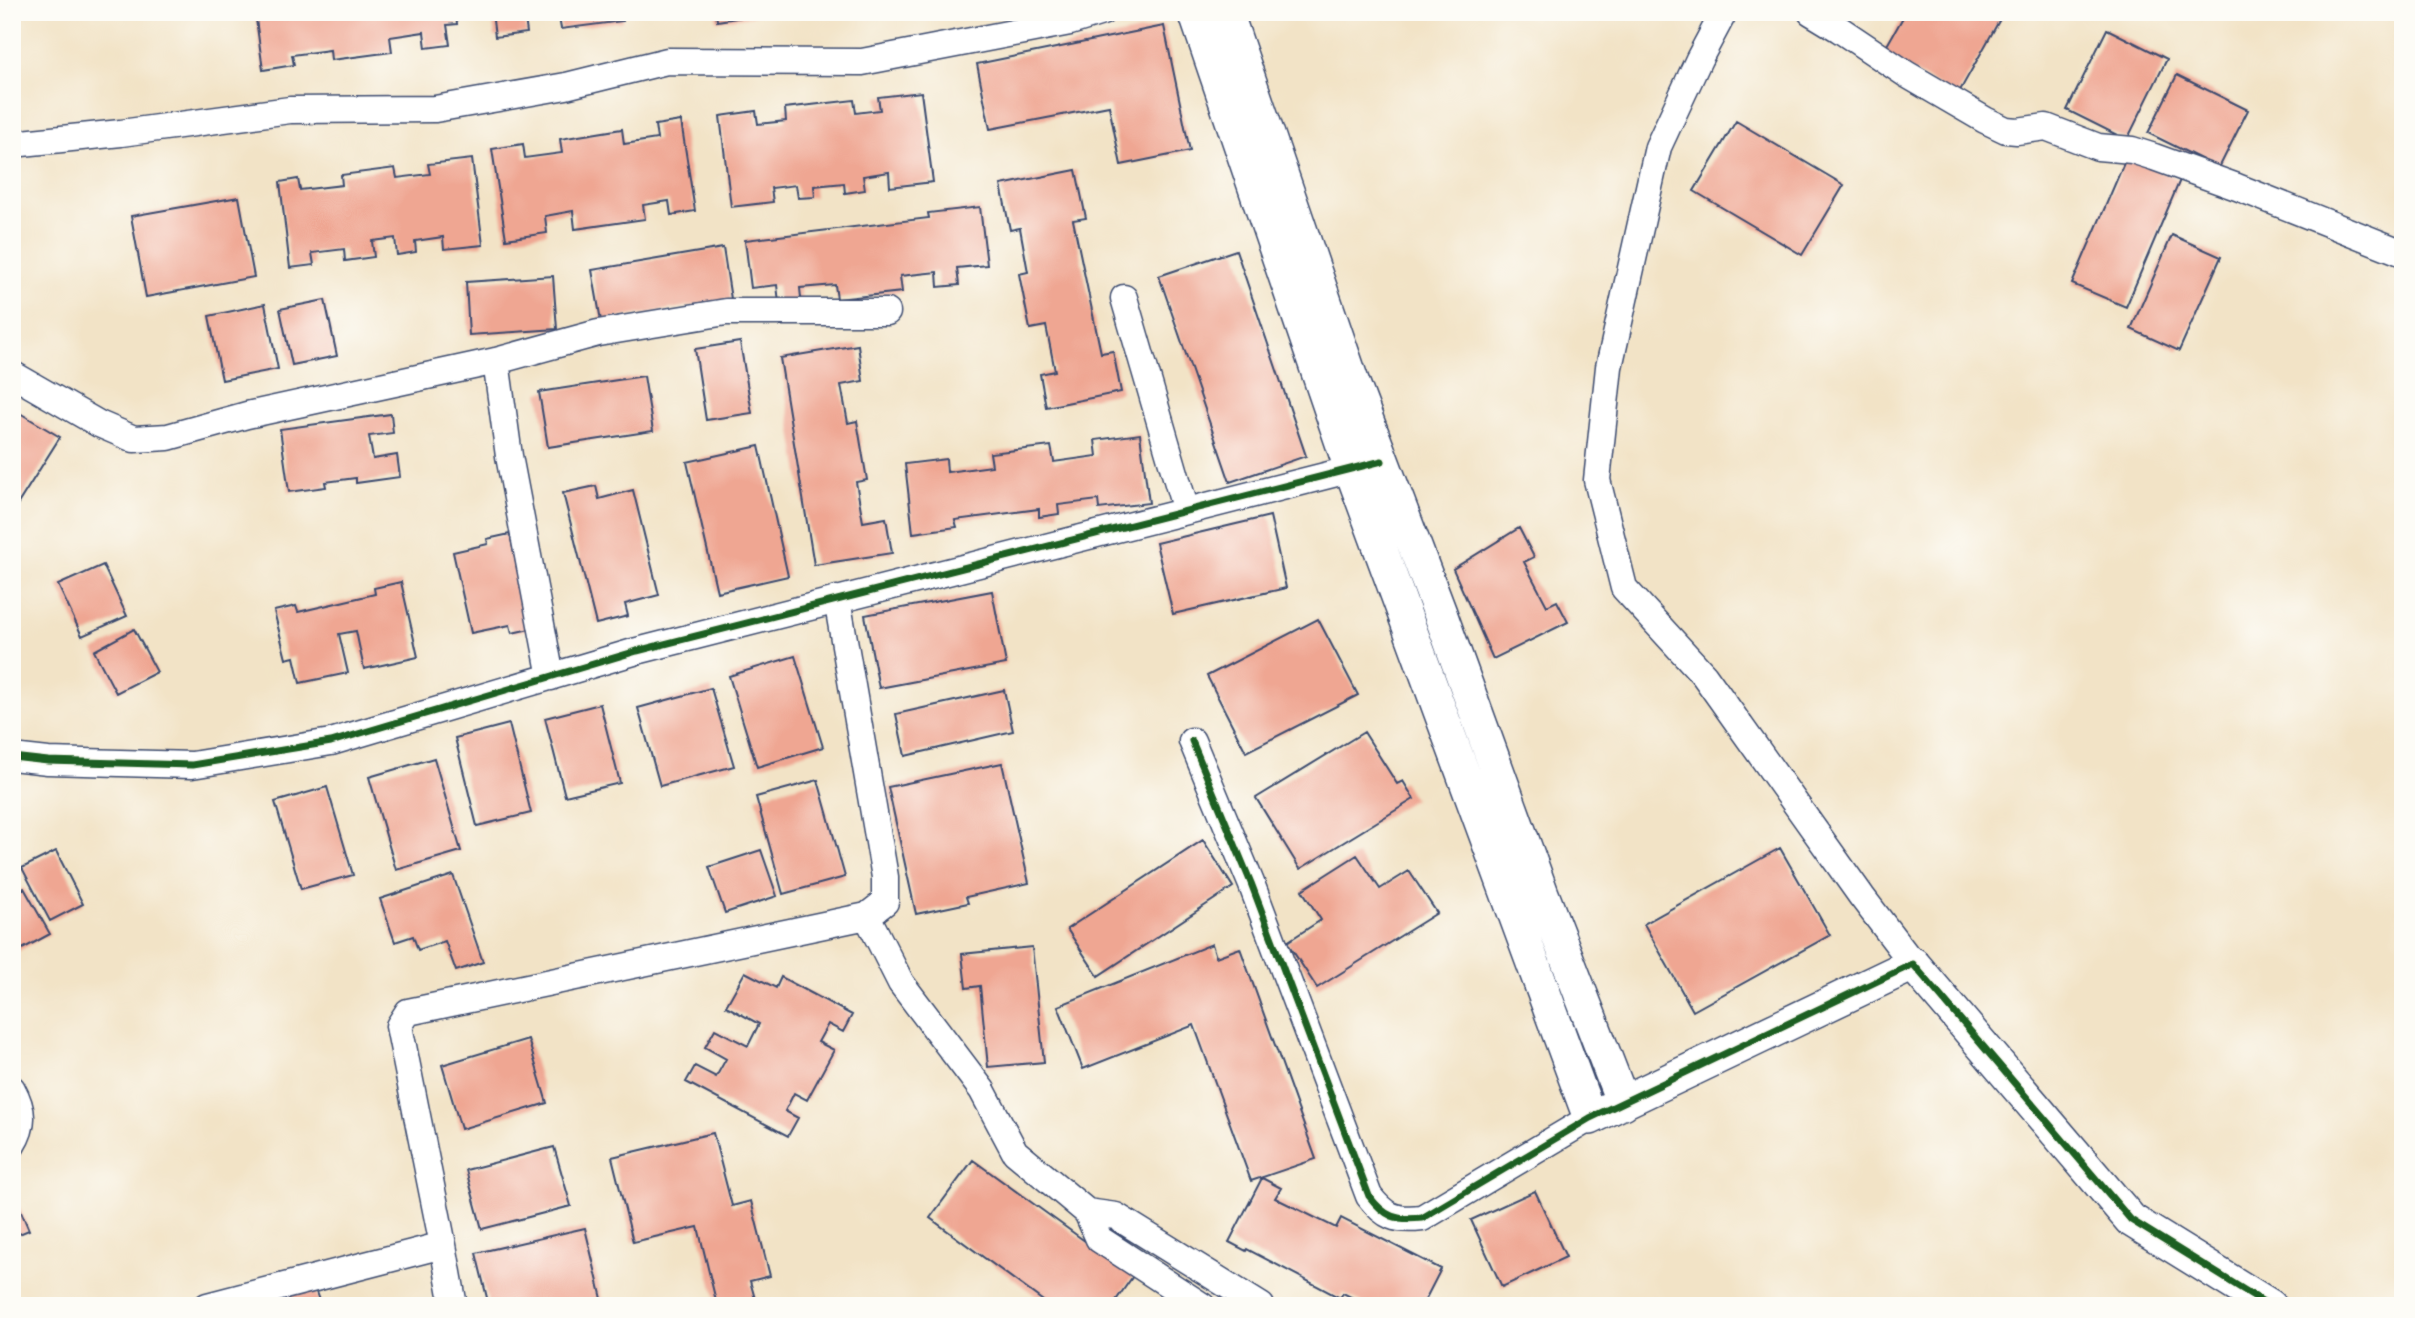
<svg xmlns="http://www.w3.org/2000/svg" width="2415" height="1318" font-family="Mali,sans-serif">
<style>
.building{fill:#efa692}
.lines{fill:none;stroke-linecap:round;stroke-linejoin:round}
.minor-casing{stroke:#3b4a6e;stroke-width:29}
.tertiary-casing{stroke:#3b4a6e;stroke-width:36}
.minor{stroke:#fff;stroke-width:26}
.tertiary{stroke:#fff;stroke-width:33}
.cycleway-casing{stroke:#fdfcf7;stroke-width:11}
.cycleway{stroke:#1b5e20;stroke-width:7}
</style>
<rect width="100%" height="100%" fill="#fdfcf7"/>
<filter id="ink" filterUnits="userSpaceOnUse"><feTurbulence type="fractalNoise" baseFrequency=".0143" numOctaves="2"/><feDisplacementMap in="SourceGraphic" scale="14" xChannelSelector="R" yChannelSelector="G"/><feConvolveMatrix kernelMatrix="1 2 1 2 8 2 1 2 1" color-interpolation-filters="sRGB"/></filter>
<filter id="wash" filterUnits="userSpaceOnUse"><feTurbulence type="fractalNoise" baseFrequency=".00686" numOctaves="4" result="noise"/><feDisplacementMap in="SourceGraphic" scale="28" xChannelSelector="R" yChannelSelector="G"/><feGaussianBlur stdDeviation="1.57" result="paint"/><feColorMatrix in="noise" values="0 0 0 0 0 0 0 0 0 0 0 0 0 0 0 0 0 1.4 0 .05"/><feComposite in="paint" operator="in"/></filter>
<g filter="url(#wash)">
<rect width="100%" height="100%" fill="#f2e3c6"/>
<g id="blocks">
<path class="building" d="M 255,12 L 456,12 L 457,24 L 447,25 L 450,45 L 426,48 L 424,32 L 390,37 L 392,52 L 331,60 L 330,50 L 292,55 L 294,65 L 263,70 Z
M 492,12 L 555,12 L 555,14 L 525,18 L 527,33 L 495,37 Z
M 558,12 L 622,12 L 623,21 L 561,29 Z
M 716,12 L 755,12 L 756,15 L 717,21 Z
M 1906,12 L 2004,12 L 1957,96 L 1882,54 Z
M 1164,26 L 1190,151 L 1121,165 L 1109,106 L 990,129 L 977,64 Z
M 2107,29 L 2167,59 L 2127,140 L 2067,110 Z
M 2177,75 L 2248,110 L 2219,168 L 2148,133 Z
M 921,92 L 933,182 L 890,187 L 889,172 L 863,176 L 865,190 L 845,193 L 844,183 L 814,186 L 815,197 L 798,198 L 796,185 L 771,188 L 773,202 L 731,207 L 720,116 L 756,111 L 758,124 L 786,121 L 785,108 L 854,100 L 856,113 L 880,110 L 878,97 Z
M 681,121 L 695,211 L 671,215 L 669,201 L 643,205 L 645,219 L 575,229 L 573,211 L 545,216 L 547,233 L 506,239 L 492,149 L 523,144 L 525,158 L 562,153 L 560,139 L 622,129 L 624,144 L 657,139 L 655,125 Z
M 1736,121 L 1844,185 L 1802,255 L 1694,191 Z
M 2127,156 L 2180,180 L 2126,307 L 2072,284 Z
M 472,159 L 483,245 L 444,249 L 443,237 L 415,241 L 416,252 L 397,255 L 395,238 L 372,241 L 374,257 L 345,261 L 344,249 L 312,253 L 314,265 L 290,268 L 280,182 L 298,179 L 300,190 L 342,185 L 341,175 L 395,168 L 397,178 L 430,174 L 428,164 Z
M 1076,170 L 1086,218 L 1073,220 L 1101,353 L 1113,351 L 1121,392 L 1046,407 L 1040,374 L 1055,371 L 1046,326 L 1030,329 L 1019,274 L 1028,272 L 1020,228 L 1010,230 L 1001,185 Z
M 239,197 L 254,277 L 146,297 L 131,216 Z
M 980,207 L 987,265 L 957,268 L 959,285 L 938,287 L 937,272 L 900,276 L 902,292 L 837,299 L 835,285 L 800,288 L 802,308 L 780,311 L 777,285 L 751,288 L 745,240 L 929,218 L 928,213 Z
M 2172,235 L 2221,257 L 2179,351 L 2131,329 Z
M 723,248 L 731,299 L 601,321 L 592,270 Z
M 1236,250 L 1306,456 L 1230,482 L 1159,276 Z
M 553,276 L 557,329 L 469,335 L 466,282 Z
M 325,300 L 337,356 L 292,365 L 280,309 Z
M 265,304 L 278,369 L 222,380 L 209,316 Z
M 740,342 L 752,413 L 706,420 L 695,349 Z
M 858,345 L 863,381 L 841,385 L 848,423 L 857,421 L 867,480 L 856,482 L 863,522 L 886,518 L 892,553 L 814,565 L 780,358 Z
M 644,376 L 653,431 L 548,447 L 539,392 Z
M 13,409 L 60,437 L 12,513 L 12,410 Z
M 391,414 L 393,433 L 369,436 L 373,459 L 397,455 L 400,477 L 356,483 L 356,478 L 325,482 L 326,487 L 289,492 L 280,429 Z
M 1140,434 L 1149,503 L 1099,509 L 1098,500 L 1058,505 L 1059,514 L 1039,517 L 1039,509 L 955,520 L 957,527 L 913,533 L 905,464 L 946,459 L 947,472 L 992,466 L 990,453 L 1051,446 L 1054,462 L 1097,456 L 1095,440 Z
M 759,446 L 788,576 L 717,592 L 687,462 Z
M 596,486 L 599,499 L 633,490 L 659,595 L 625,604 L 628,616 L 596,624 L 563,493 Z
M 1270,516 L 1286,588 L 1173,614 L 1156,543 Z
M 1519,528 L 1534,557 L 1524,562 L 1547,606 L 1557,601 L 1568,622 L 1493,659 L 1453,569 Z
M 510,534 L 530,629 L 512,633 L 510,625 L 471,633 L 453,552 L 488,544 L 487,539 Z
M 103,565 L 127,616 L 82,636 L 58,585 Z
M 401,582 L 418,657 L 364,669 L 356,631 L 339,634 L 348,673 L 300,683 L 294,657 L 286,659 L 274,611 L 296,606 L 298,612 L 375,594 L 374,588 Z
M 992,591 L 1006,664 L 879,688 L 865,615 Z
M 1318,619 L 1358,695 L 1246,752 L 1207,676 Z
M 134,629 L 157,672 L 116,693 L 94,651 Z
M 795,656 L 823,747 L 757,767 L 729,676 Z
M 711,688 L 734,766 L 660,786 L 638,708 Z
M 1004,690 L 1013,731 L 905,756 L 896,714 Z
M 600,704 L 620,783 L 565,796 L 545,718 Z
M 509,724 L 531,813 L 477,826 L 455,738 Z
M 1364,732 L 1397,784 L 1403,781 L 1414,799 L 1300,869 L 1256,798 Z
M 434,758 L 461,851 L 396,870 L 369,777 Z
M 1002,763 L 1029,883 L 966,897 L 968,903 L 916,914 L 888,787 Z
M 818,780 L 845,877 L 783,894 L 756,797 Z
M 327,787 L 353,875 L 301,889 L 275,802 Z
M 1203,840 L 1233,887 L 1098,976 L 1067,929 Z
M 1780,848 L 1830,935 L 1693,1011 L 1644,924 Z
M 761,850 L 777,896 L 725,913 L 709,867 Z
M 56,851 L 83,904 L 50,921 L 22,868 Z
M 1357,855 L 1380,889 L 1409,871 L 1437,913 L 1317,988 L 1287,942 L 1321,920 L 1302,890 Z
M 453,875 L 483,962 L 456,971 L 445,941 L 418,950 L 413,936 L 395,942 L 380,899 Z
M 24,888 L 50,934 L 15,953 L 12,949 L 12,895 Z
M 1212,944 L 1216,957 L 1240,948 L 1316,1159 L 1251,1181 L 1194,1025 L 1083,1069 L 1058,1006 Z
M 1032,947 L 1044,1062 L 988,1067 L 980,986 L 966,988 L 962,954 Z
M 745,972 L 776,988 L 781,977 L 852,1015 L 843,1032 L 828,1024 L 818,1042 L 834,1050 L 807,1100 L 794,1093 L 785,1111 L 798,1118 L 788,1136 L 686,1082 L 695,1066 L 716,1077 L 726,1059 L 705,1047 L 715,1029 L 748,1046 L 759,1024 L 726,1006 Z
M 528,1039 L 547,1103 L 461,1129 L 442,1065 Z
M 713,1133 L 732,1206 L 751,1201 L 770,1276 L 750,1281 L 757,1306 L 701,1306 L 716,1301 L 698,1227 L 633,1242 L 612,1157 Z
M 554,1147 L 571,1206 L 482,1229 L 466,1170 Z
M 973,1160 L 1133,1276 L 1112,1306 L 1050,1306 L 930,1218 Z
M 1262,1178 L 1281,1188 L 1275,1198 L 1336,1228 L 1341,1218 L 1441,1269 L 1422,1306 L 1369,1306 L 1343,1293 L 1340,1298 L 1247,1249 L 1246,1251 L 1229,1242 Z
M 12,1190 L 29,1230 L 12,1237 Z
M 1535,1191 L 1566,1257 L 1502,1287 L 1471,1220 Z
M 585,1228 L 603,1303 L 591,1306 L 489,1306 L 476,1253 Z
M 312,1281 L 321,1306 L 242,1306 Z"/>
</g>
</g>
<g filter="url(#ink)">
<use href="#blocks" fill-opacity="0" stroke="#3b4a6e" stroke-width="2"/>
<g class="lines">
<g class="minor-casing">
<path id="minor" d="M 1724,12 L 1699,59 L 1658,147 L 1609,367 L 1597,480 L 1624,588 L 1704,675 L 1862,897 L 1913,964
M 1811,12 L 1839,29 L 1906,74 L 1985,120 L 2006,130 L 2017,131 L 2046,127 L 2098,147 L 2132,150 L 2154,157 L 2237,187 L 2403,253
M 12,144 L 121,133 L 290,110 L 435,109 L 566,86 L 667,61 L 862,62 L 1070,22 L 1102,12
M 1124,298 L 1186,511
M 496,361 L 509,456 L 551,677
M 12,374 L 99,424 L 134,439 L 168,437 L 247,415 L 496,361 L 598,333 L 726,312 L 887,312
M 1192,741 L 1251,883 L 1369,1196 C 1385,1217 1396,1221 1422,1218 L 1590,1118
M 12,757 L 48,761 L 192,765 L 331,742 L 637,651 L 1368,465
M 867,916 L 901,983 L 982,1090 L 1015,1152 L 1087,1212
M 12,1089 C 23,1109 25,1125 12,1145
M 207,1306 L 443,1245
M 454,1306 L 443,1245 L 399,1026 L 408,1012 L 867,916 L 885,902 L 885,877 L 837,599
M 1202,1306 L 1099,1239 L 1087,1212 L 1116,1216 L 1261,1306"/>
</g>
<g class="tertiary-casing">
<path id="tertiary" d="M 1195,12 L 1351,469 L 1590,1118 L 1913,964 L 2131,1220 L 2270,1306
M 1226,12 L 1352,381 L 1440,613 L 1542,894 L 1623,1103"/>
</g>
<use href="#minor" class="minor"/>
<use href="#tertiary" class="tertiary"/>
<g class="cycleway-casing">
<path id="cycleway" d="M 1192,741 L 1251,883 L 1369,1196 C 1385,1217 1396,1221 1422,1218 L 1590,1118 L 1913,964 L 2131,1220 L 2270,1306
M 12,757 L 48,761 L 192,765 L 331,742 L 637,651 L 1382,461"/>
</g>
<use href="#cycleway" class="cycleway"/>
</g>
</g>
<rect width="2415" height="1318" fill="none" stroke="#fdfcf7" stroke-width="42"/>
</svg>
